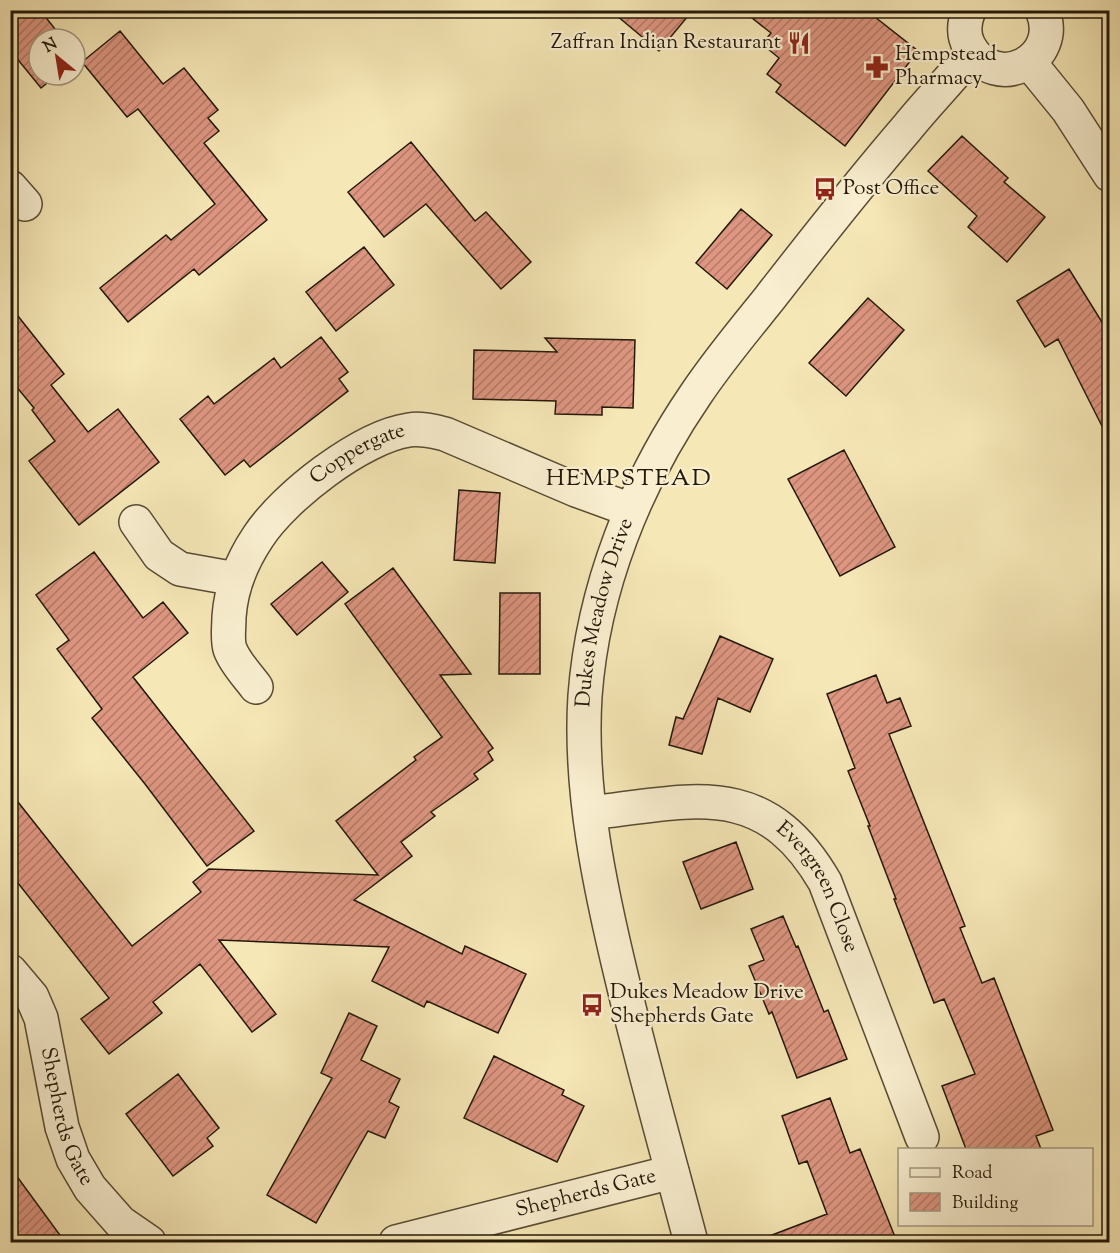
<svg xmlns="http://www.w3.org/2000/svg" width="1120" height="1253" font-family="'Sorts Mill Goudy',serif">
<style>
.building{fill:url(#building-hatch);stroke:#231809;stroke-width:1.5}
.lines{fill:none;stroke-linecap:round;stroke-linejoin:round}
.street-casing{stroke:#584c34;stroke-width:36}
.street{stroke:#f9efd0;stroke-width:33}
.labels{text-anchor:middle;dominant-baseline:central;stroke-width:4.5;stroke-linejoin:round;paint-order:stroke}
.poi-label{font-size:21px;fill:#231809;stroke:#f9efd0;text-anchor:start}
.street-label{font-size:21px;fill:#231809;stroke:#f9efd0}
.quarter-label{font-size:24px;letter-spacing:1.5px;fill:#231809;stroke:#f9efd0}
</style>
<defs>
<pattern id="building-hatch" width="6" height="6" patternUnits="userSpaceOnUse" patternTransform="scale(1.5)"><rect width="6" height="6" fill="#de9681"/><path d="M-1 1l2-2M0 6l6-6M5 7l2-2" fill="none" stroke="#b47968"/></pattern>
</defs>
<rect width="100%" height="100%" fill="#f6e7b6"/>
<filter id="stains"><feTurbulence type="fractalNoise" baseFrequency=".00333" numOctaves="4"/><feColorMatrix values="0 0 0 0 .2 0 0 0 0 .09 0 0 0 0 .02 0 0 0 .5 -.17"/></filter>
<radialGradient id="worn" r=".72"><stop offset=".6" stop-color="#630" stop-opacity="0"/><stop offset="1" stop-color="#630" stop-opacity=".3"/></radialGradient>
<path class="building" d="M 10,10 L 40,10 L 63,39 L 39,39 L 39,75 L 57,75 L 41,88 L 10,50 Z
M 610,10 L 693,10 L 659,51 Z
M 742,10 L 866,10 L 918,51 L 845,146 L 776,92 L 781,85 L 767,74 L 779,58 L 762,44 L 771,33 Z
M 120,31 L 163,84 L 184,68 L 218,110 L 208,118 L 219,131 L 204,143 L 267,220 L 199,275 L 194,269 L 128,322 L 100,288 L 166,235 L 171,240 L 215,204 L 138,109 L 127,117 L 82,62 Z
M 962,136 L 1008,178 L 1004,182 L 1045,217 L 1007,262 L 968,227 L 977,216 L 928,171 Z
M 411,142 L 475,221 L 486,212 L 531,262 L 501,289 L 426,204 L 384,237 L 348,192 Z
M 741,209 L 772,235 L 727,289 L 696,263 Z
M 364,247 L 394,285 L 336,331 L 306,292 Z
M 1069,269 L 1110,335 L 1110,442 L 1058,339 L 1045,347 L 1017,301 Z
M 868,298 L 904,330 L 846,396 L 809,363 Z
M 10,306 L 64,374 L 51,385 L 88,432 L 118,409 L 159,462 L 79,525 L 29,461 L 55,441 L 32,410 L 34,408 L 10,379 Z
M 321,337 L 348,372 L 339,379 L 348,391 L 250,467 L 244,460 L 225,475 L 180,419 L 208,396 L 214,404 L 274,358 L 281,368 Z
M 545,338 L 635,340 L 633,408 L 602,407 L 602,415 L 555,414 L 556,401 L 473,399 L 474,350 L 557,352 Z
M 844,450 L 895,547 L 840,576 L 788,479 Z
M 459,490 L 500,493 L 495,563 L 454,560 Z
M 94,552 L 143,618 L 163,602 L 188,633 L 133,677 L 254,831 L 207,866 L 145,784 L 92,718 L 102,709 L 57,649 L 69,640 L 36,595 Z
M 322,562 L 348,592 L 297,635 L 271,604 Z
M 393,568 L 471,674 L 440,675 L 493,748 L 488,752 L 493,760 L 474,774 L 478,779 L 431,812 L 435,816 L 401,842 L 412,856 L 354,900 L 462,954 L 465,946 L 526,974 L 498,1033 L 427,1001 L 424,1007 L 372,981 L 389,947 L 219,940 L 276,1014 L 252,1032 L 200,964 L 153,1002 L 162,1013 L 109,1054 L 81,1019 L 109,998 L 10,873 L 10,792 L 132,946 L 201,892 L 193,882 L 209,869 L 378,875 L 336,821 L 416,760 L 414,757 L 442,737 L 345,604 Z
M 500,593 L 540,593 L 540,674 L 499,674 Z
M 720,636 L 773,659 L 750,712 L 718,698 L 702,754 L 669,745 L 676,717 L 683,719 Z
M 876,675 L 887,703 L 900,698 L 911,726 L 889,734 L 965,926 L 960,928 L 982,983 L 994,978 L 1053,1130 L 1036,1136 L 1041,1149 L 966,1149 L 942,1086 L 975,1074 L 944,999 L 934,1003 L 894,899 L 896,899 L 868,826 L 870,826 L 848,771 L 855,768 L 827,694 Z
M 736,842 L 753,889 L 701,909 L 683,862 Z
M 783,916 L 796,947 L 798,946 L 824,1012 L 828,1010 L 847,1059 L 797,1078 L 772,1012 L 769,1014 L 749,966 L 764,960 L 751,929 Z
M 349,1013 L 377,1026 L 361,1060 L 400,1079 L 389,1102 L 399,1107 L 385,1138 L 368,1131 L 316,1223 L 267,1195 L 332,1078 L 321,1073 Z
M 494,1056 L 564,1090 L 562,1095 L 584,1106 L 557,1162 L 464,1118 Z
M 178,1074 L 219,1128 L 207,1138 L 213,1146 L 173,1176 L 126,1114 Z
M 830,1098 L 850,1153 L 860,1149 L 897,1242 L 760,1242 L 759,1240 L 827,1214 L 807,1161 L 799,1164 L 782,1116 Z
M 10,1167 L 65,1242 L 10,1242 Z"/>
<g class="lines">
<g class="street-casing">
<g id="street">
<path d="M 969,10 C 964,22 963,35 969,46 C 995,95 1064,59 1042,10"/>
<path d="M 1029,62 L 1068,110 L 1110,175"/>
<path d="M 10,187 L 25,204"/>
<path d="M 136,522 L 159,555 L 180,569 L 236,579"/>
<path id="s1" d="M 256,687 C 248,676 235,663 230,649 C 227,640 229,627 229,617 C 231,587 242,561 258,537 C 284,497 361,437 409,430 C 421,428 432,431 445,434 L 576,490 L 631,510"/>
<path id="s2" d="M 590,813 C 693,801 764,777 825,882 L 922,1137"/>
<path id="s3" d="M 10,971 L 32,997 L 41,1018 L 62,1127 L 73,1159 L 90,1188 L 120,1222 L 149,1242"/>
<path id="s4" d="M 396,1242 L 672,1172"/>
<path id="s5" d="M 691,1242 C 668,1155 643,1067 622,979 C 600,888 579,790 585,696 C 593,588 635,483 696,394 C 718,361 744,330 769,299 C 814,241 859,184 907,128 C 928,102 951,79 972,53"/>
</g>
</g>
<use href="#street" class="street"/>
</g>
<defs>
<g id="restaurant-bare" transform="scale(1.8)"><path d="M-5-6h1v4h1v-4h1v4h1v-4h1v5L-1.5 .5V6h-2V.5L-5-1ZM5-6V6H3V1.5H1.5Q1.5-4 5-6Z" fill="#8f2418" stroke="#f9efd0" stroke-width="2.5" paint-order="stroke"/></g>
<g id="pharmacy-bare" transform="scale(1.8)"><path d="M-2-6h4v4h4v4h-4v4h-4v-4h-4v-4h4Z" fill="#8f2418" stroke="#f9efd0" stroke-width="2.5" paint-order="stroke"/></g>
<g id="bus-bare" transform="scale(1.8)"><path d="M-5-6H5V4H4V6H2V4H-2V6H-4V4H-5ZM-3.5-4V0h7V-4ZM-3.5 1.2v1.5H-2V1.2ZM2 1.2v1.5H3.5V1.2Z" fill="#8f2418" stroke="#f9efd0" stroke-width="2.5" paint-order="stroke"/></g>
</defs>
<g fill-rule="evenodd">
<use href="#restaurant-bare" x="799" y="43"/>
<use href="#pharmacy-bare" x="877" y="67"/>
<use href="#bus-bare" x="825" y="189"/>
<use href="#bus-bare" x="592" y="1005"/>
</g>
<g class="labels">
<g class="poi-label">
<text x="781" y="43" text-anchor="end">Zaffran Indian Restaurant</text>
<text x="895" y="55">Hempstead<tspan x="895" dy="24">Pharmacy</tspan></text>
<text x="843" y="189">Post Office</text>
<text x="610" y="993">Dukes Meadow Drive<tspan x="610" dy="24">Shepherds Gate</tspan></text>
</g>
<g class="street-label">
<text stroke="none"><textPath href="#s1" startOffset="296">Coppergate</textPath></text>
<text stroke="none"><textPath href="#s5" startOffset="644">Dukes Meadow Drive</textPath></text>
<text stroke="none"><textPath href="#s2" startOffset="268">Evergreen Close</textPath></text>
<text stroke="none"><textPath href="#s3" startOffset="159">Shepherds Gate</textPath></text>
<text stroke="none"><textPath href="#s4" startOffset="196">Shepherds Gate</textPath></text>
</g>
<g class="quarter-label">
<text x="629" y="479">HEMPSTEAD</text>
</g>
</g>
<rect width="1120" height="1253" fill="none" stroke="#f6e7b6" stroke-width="36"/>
<rect x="12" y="12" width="1096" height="1229" fill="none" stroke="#231809" stroke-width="3"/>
<rect x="18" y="18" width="1084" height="1217" fill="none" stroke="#231809" stroke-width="1.5"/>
<rect x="898" y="1148" width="195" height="78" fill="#f9efd0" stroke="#a39980" stroke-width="1.5"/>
<rect x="910" y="1168" width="30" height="9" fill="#f9efd0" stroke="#a39980" stroke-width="1.5"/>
<text x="952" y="1178" font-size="18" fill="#231809">Road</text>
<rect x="910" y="1193" width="30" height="18" fill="url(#building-hatch)" stroke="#a39980" stroke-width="1.5"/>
<text x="952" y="1208" font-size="18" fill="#231809">Building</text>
<g transform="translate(57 57) rotate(330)"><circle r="28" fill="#f9efd0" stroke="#a39980" stroke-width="1.5"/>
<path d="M0-4.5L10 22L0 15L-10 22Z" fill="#8f2418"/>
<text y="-9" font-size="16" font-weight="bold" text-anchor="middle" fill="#231809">N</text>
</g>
<rect width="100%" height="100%" filter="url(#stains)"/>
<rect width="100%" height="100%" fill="url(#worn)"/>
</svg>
